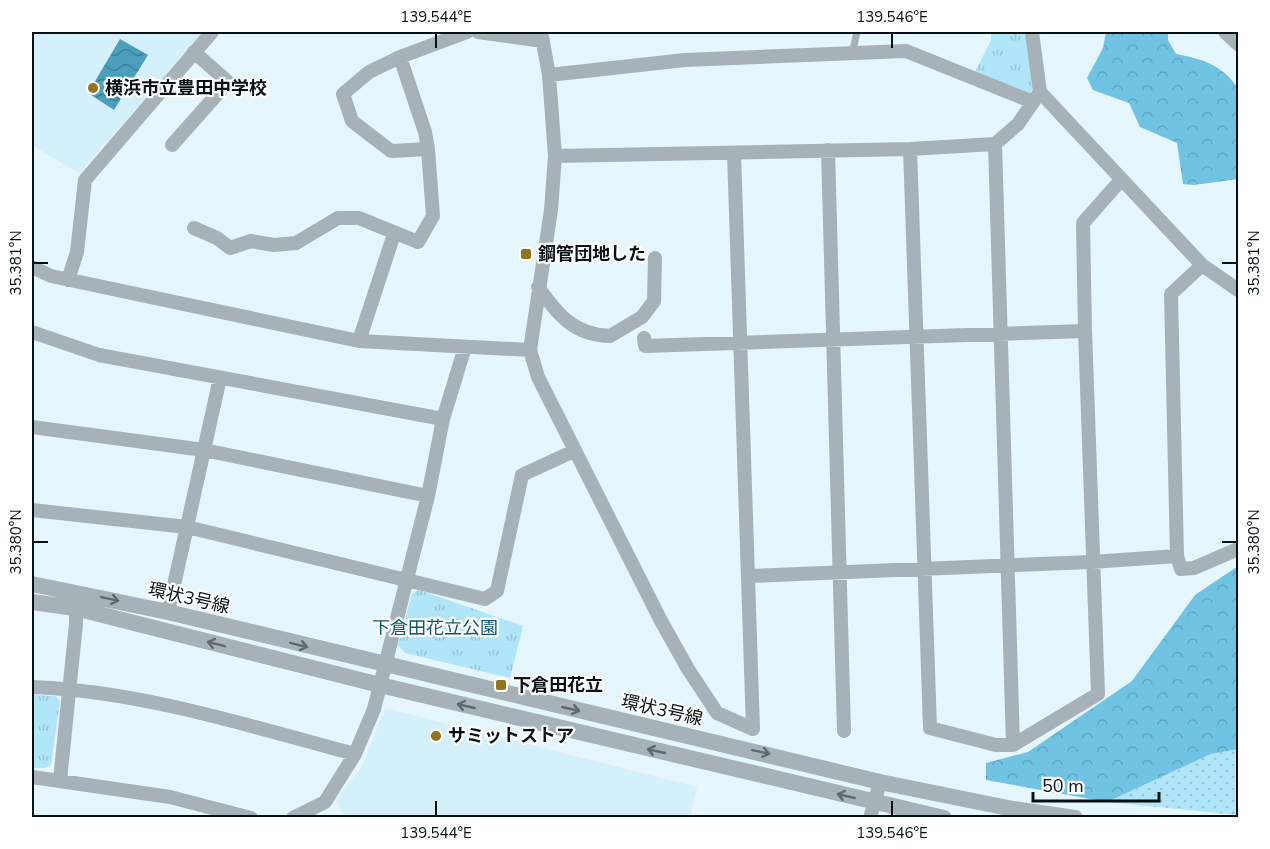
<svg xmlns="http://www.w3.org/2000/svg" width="1270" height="849" font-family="'Nunito Sans','Noto Sans JP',sans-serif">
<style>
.built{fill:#d3f0fb}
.grass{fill:url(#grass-dots)}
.forest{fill:url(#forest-crowns)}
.park{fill:url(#park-tufts)}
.water{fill:url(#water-waves)}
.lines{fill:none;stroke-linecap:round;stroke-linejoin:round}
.service{stroke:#a6b2b7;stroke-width:7}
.minor{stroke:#a6b2b7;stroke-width:14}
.tertiary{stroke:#a6b2b7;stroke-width:16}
.oneway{stroke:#5e696d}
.ticks{fill:none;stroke:#071013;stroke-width:2}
.poi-dot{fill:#94741b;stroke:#fff;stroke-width:2}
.labels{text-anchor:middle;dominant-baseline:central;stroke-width:4.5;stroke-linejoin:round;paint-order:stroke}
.poi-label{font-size:18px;font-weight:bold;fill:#071013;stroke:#fff;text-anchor:start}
.street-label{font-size:18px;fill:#071013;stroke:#fff}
.park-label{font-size:18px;fill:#0f556b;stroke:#fff}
.neatline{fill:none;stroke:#071013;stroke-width:2}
.ticks-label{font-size:15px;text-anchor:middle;fill:#071013}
</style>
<defs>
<pattern id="grass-dots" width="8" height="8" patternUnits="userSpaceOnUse" patternTransform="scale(1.5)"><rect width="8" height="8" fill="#b1e5fa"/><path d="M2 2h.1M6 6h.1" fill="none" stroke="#97c3d5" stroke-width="1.8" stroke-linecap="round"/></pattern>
<pattern id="forest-crowns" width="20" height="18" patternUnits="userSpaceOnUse" patternTransform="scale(1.5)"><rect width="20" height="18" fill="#70c3e2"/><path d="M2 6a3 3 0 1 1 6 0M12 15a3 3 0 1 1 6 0" fill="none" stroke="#60a6c1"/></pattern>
<pattern id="park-tufts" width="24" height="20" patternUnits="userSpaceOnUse" patternTransform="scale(1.5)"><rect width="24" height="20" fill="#b1e5fa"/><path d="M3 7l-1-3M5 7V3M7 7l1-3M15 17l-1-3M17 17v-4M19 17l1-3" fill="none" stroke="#97c3d5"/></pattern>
<pattern id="water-waves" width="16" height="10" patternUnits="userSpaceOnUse" patternTransform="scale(1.5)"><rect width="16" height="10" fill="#4b9fbd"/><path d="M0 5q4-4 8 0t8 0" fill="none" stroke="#3c8098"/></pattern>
</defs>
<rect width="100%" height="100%" fill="#e5f6fc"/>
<path class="built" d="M 32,32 L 204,32 L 79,173 L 32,145 Z
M 385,708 L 697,787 L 690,817 L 343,817 L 336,799 L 363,765 Z"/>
<path class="grass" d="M 1238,749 L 1238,815 L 1107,802 L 1211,754 Z"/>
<path class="forest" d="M 1106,32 L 1168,32 L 1168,40 L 1176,54 C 1203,59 1222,65 1238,88 L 1238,179 L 1194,185 L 1183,184 L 1177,143 L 1140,127 L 1129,103 L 1093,90 L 1087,78 L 1103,48 Z
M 1238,566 L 1238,749 L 1211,754 L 1107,802 L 986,780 L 986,763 L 1028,752 L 1132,681 L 1195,595 Z"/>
<path class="park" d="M 991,32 L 1027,32 L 1036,82 L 1029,95 L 974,74 L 991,40 Z
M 419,590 L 523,626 L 510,678 L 405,653 L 398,645 L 412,594 Z
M 32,695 L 56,696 L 60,701 L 51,765 L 45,768 L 32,768 Z"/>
<path class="water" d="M 120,39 L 148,55 L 114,110 L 88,93 Z"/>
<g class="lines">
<path class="service" d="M 852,54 L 857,32"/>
<path class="minor" d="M 478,32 L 543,41
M 541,32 L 549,75 L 555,156 L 551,210 L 530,350 L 538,377 L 661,621 L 688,669 L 717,713 L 753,729 L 734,153
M 1225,32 L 1238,44
M 400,57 L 369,72 L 343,94 L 352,121 L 391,151 L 428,149
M 549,75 L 685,60 L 906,51 L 1033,102
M 995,144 L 1013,745
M 172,145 L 228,82 L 194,52
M 910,149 L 930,728 L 996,745 L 1013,745 L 1098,694 L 1085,331
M 828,150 L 844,731
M 555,156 L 910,149 L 995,144 L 1018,124 L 1040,92
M 194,228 L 217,238 L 230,248 L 251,241 L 274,245 L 296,243 L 338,218 L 359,218 L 418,242 L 433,216 L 428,149 L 425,132 L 400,57 L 467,32
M 1202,265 L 1238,290
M 32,267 L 51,276 L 359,341 L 530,350
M 68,280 L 77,252 L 85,180 L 212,32
M 538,287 C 558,315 574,335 610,336 L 642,317 L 654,301 L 655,258
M 32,332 L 99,355 L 443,419
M 644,338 L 645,346 L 1085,331 L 1083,223 L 1121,180
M 359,341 L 394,234
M 32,427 L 204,450 L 428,496
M 32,510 L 187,527 L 485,599 L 497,591 L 522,475 L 574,451
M 1177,556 L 1181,569 L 1194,568 L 1238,549
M 749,576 L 1092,562 L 1177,556 L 1171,294 L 1202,265 L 1040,92 L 1032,32
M 168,612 L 220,378
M 32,687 C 141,691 249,726 355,754
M 32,777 L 170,797 L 251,818
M 60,780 L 76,624 L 76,600
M 293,818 L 325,802 L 355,754 L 374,709 L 428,496 L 443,419 L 465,347
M 870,818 L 880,782"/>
<path class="tertiary" d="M 32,584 L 168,612 L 880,782 L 1013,809 L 1075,818
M 32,602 L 75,608 L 380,685 L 944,818"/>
</g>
<defs><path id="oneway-shaft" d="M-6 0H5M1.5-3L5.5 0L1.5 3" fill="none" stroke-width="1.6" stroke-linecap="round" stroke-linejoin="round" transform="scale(1.5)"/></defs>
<g class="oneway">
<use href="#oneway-shaft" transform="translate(110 599) rotate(12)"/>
<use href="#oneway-shaft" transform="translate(216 644) rotate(-166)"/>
<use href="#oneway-shaft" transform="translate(299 645) rotate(14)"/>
<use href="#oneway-shaft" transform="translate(466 706) rotate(-167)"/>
<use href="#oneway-shaft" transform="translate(571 709) rotate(13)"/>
<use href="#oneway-shaft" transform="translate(656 751) rotate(-167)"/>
<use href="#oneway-shaft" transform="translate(761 752) rotate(12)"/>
<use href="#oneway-shaft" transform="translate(846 796) rotate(-167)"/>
</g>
<path class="ticks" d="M 436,33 L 436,48M 892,33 L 892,48M 33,263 L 48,263M 1222,263 L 1237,263M 33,542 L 48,542M 1222,542 L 1237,542M 436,801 L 436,816M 892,801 L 892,816"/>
<g class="poi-dot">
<circle cx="93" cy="88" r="6"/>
<rect x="520" y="248" width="12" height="12" rx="3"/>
<rect x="495" y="679" width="12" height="12" rx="3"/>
<circle cx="436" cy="736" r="6"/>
</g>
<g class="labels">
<g class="poi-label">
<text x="105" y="88">横浜市立豊田中学校</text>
<text x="538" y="254">鋼管団地した</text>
<text x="513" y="685">下倉田花立</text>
<text x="448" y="736">サミットストア</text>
</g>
<g class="street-label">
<text transform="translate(189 598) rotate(13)">環状3号線</text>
<text transform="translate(662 710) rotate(13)">環状3号線</text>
</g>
<g class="park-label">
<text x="435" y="628">下倉田花立公園</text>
</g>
</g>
<rect width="1270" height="849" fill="none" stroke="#ffffff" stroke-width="66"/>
<path d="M1033 792v9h126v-9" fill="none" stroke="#071013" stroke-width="3"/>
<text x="1042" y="792" font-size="18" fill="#071013" stroke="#ffffff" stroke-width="4.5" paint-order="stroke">50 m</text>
<rect x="33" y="33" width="1204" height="783" class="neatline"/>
<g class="ticks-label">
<text x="436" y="22">139.544°E</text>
<text x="892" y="22">139.546°E</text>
<text transform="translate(16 263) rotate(-90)" y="5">35.381°N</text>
<text transform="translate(1254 263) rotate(-90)" y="5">35.381°N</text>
<text transform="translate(16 542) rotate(-90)" y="5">35.380°N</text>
<text transform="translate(1254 542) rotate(-90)" y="5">35.380°N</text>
<text x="436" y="838">139.544°E</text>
<text x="892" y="838">139.546°E</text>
</g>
</svg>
